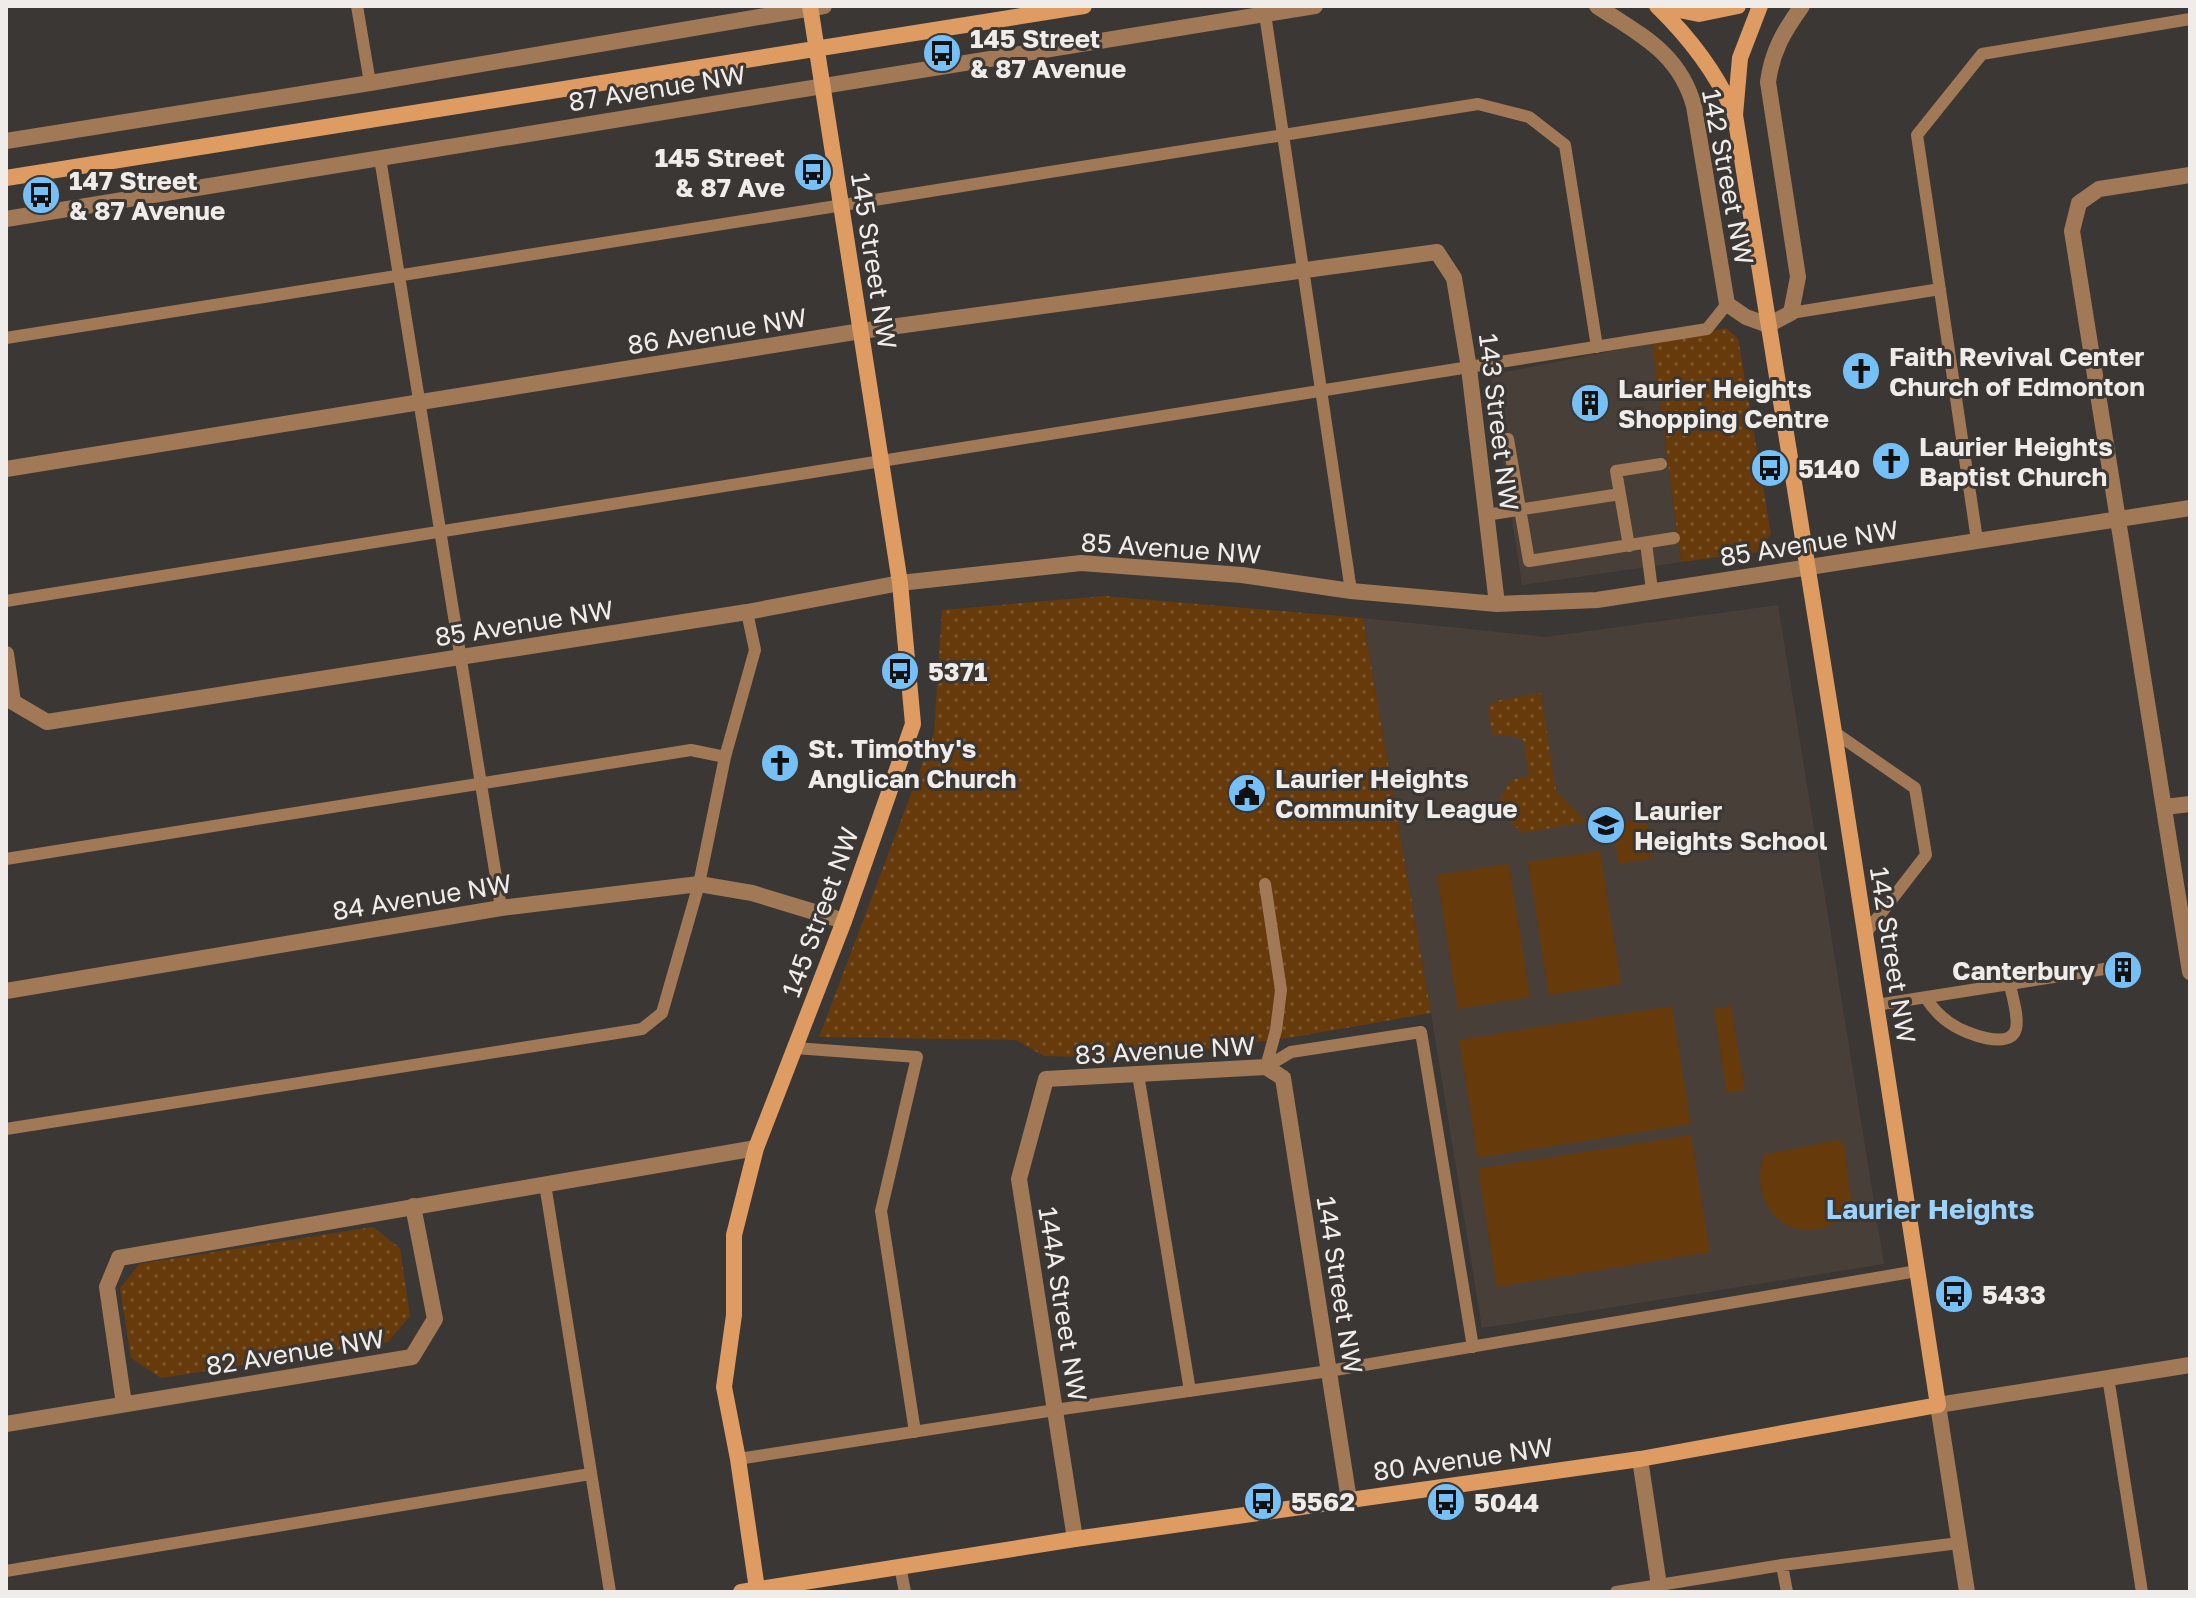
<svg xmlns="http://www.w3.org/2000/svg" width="2196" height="1598" font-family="'Golos Text',sans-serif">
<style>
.built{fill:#484038}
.grass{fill:#663a0a}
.park{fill:url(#park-dots)}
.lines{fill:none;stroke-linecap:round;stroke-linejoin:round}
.lane{stroke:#a27956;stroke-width:12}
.street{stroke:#a27956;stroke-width:16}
.secondary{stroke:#de9c63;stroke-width:16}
.labels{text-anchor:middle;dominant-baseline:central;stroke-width:6;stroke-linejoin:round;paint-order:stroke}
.poi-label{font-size:26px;font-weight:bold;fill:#efecea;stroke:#3b3734;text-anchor:start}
.street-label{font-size:26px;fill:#efecea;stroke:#3b3734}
.neighbourhood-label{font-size:28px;font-weight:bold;fill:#9dd3fb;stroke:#3b3734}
</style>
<defs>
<pattern id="park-dots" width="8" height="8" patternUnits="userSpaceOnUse" patternTransform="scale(2)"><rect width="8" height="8" fill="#663a0a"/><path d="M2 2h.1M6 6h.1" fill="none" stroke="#7c572e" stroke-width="1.8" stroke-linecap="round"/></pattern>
</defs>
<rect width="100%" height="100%" fill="#3b3734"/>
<path class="built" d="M 1652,343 L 1681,562 L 1522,585 L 1490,375 Z
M 1778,605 L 1884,1264 L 1482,1328 L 1431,1013 L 1363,618 L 1546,637 Z"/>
<path class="grass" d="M 1646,818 L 1653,858 L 1619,864 L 1612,824 Z
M 1600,851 L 1621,984 L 1549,995 L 1528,862 Z
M 1509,864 L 1530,997 L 1458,1009 L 1437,875 Z
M 1672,1006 L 1691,1124 L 1478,1158 L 1459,1040 Z
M 1731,1006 L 1745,1090 L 1727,1093 L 1714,1009 Z
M 1691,1135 L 1710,1252 L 1497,1287 L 1478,1169 Z
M 1837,1140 L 1844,1144 L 1852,1206 C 1848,1211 1844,1217 1839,1220 C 1793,1251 1746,1206 1764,1155 Z"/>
<path class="park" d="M 1726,328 L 1738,338 L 1771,534 L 1758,552 L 1681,562 L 1652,343 Z
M 1104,596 L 1363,618 L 1431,1013 L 1300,1036 L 1143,1058 L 1044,1056 L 1016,1040 L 819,1037 L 934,733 L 942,610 Z
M 1541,693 L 1556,791 L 1586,822 L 1523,833 L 1495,808 L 1511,780 L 1529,776 L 1524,741 C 1508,731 1504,740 1492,733 L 1488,707 L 1495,701 Z
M 373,1227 L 400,1248 L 410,1316 L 388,1342 L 161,1378 L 131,1358 L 120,1288 L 139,1264 Z"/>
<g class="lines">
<path class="lane" d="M 357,6 L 370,83
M 1265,14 L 1351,591
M 380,158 L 501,908
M 1791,313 L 1940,289
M 6,338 L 1478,104 L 1529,117 L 1565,145 L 1597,347
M 1508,439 L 1529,561 L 1674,538
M 1620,494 L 1616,471 L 1661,464
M 1486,515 L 1620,494 L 1629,546
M 1977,540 L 1917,135 L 1982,54 L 2190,19
M 1646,543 L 1652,590
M 6,601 L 1707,329 L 1727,304
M 1834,732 L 1915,788 L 1926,855 L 1865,934
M 6,859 L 691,750 L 725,757
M 1265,884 L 1281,990 L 1276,1030 L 1266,1067
M 1926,998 C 1933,1009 1941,1018 1953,1025 C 1965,1033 2010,1051 2016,1029 C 2019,1016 2012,997 2010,984
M 1876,1005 L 2104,969
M 795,1048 L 917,1057 L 881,1211 L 915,1432
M 1266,1067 L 1291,1052 L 1421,1032 L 1473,1347
M 1138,1074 L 1190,1391
M 6,1129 L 642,1029 L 662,1013 L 699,884 L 725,757 L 755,650 L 747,612
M 545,1184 L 610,1592
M 2108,1377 L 2142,1592
M 738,1459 L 1055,1410 L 1329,1371 L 1917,1271
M 1782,1565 L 1787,1592
M 900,1566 L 905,1592
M 6,1571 L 590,1474
M 1616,1592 L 1782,1565 L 1959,1543"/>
<path class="street" d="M 1597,6 C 1640,35 1679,52 1694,106 L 1727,304 L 1746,317 L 1768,325 L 1791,313 L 1798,277 L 1768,82 C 1772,51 1784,31 1802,6
M 6,141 L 370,83 L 824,6
M 2190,175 L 2099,189 L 2079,203 L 2072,231 L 2190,972
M 6,219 L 1315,6
M 6,469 L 861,331 L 1437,252 L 1454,278 L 1469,368 L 1497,604
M 6,654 L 13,702 L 47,722 L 747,612 L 900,583 L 1081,563 L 1242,575 L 1351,591 L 1497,604 L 1597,600 L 2190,508
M 2165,807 L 2190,804
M 6,991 L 501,908 L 699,884 L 752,893 L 844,921
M 124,1404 L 107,1287 L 119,1258 L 756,1148
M 6,1424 L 412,1357 L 435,1319 L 413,1206
M 1640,1459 L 1660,1592
M 1075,1539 L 1019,1179 L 1046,1079 L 1266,1067 L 1283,1078 L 1349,1500
M 1967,1592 L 1938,1405 L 2190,1365"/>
<path class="secondary" d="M 1657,6 C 1689,37 1714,69 1732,109
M 1659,6 L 1699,14 L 1738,6
M 6,178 L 1084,6
M 757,1589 L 738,1459 L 724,1387 L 734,1315 L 734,1235 L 756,1148 L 844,921 L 913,724 L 900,583 L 810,6
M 741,1592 L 1075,1539 L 1640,1459 L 1938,1405 L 1834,732 L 1735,115 L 1740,58 L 1760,6"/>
</g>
<defs>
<g id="bus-disc" transform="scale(2)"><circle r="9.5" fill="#75c0f6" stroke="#3b3734"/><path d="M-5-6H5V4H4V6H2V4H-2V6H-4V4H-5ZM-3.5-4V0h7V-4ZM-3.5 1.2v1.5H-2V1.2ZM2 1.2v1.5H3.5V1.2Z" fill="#111"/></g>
<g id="church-disc" transform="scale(2)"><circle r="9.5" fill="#75c0f6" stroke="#3b3734"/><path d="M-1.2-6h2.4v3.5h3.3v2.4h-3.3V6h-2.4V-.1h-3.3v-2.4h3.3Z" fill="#111"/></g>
<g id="building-disc" transform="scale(2)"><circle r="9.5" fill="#75c0f6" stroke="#3b3734"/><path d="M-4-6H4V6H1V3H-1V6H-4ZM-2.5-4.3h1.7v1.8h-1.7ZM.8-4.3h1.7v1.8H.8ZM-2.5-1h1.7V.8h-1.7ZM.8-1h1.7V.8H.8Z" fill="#111"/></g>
<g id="civic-disc" transform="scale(2)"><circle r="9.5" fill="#75c0f6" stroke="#3b3734"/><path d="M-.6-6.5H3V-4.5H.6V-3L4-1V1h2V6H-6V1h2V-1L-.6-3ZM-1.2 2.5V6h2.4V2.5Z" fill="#111"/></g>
<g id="school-disc" transform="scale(2)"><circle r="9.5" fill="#75c0f6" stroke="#3b3734"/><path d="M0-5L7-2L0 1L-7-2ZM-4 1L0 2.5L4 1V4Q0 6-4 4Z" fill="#111"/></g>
</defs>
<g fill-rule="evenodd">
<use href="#bus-disc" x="942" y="53"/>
<use href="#bus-disc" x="813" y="172"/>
<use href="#bus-disc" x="41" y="195"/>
<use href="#church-disc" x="1861" y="371"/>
<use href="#building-disc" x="1590" y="403"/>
<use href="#church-disc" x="1891" y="461"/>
<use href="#bus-disc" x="1770" y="468"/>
<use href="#bus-disc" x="900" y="671"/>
<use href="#church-disc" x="780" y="763"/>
<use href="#civic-disc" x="1247" y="793"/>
<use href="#school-disc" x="1606" y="825"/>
<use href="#building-disc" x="2123" y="970"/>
<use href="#bus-disc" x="1954" y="1294"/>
<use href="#bus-disc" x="1263" y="1501"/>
<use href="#bus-disc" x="1446" y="1502"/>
</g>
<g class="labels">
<g class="poi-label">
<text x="970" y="38">145 Street<tspan x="970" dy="30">&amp; 87 Avenue</tspan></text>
<text x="785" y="157" text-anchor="end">145 Street<tspan x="785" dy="30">&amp; 87 Ave</tspan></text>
<text x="69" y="180">147 Street<tspan x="69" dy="30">&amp; 87 Avenue</tspan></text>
<text x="1889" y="356">Faith Revival Center<tspan x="1889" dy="30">Church of Edmonton</tspan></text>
<text x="1618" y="388">Laurier Heights<tspan x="1618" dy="30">Shopping Centre</tspan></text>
<text x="1919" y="446">Laurier Heights<tspan x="1919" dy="30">Baptist Church</tspan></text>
<text x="1798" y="468">5140</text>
<text x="928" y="671">5371</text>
<text x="808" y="748">St. Timothy's<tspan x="808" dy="30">Anglican Church</tspan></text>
<text x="1275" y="778">Laurier Heights<tspan x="1275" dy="30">Community League</tspan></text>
<text x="1634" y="810">Laurier<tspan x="1634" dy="30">Heights School</tspan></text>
<text x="2095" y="970" text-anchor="end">Canterbury</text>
<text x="1982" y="1294">5433</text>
<text x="1291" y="1501">5562</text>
<text x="1474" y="1502">5044</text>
</g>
<g class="street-label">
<text transform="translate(657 88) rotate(-9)">87 Avenue NW</text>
<text transform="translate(1728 177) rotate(79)">142 Street NW</text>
<text transform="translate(874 261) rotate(81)">145 Street NW</text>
<text transform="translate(717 331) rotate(-9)">86 Avenue NW</text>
<text transform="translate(1499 422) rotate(83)">143 Street NW</text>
<text transform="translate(1809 543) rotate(-9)">85 Avenue NW</text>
<text transform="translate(1171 548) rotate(4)">85 Avenue NW</text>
<text transform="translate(524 623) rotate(-9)">85 Avenue NW</text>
<text transform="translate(422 897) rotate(-9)">84 Avenue NW</text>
<text transform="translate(820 912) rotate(-70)">145 Street NW</text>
<text transform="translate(1893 955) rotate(81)">142 Street NW</text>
<text transform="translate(1165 1050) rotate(-3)">83 Avenue NW</text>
<text transform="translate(1340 1285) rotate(81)">144 Street NW</text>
<text transform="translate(1063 1304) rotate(81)">144A Street NW</text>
<text transform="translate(295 1352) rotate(-9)">82 Avenue NW</text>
<text transform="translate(1463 1459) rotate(-8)">80 Avenue NW</text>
</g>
<g class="neighbourhood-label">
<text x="1930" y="1208">Laurier Heights</text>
</g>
</g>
<rect width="2196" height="1598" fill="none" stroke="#efecea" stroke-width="16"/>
</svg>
